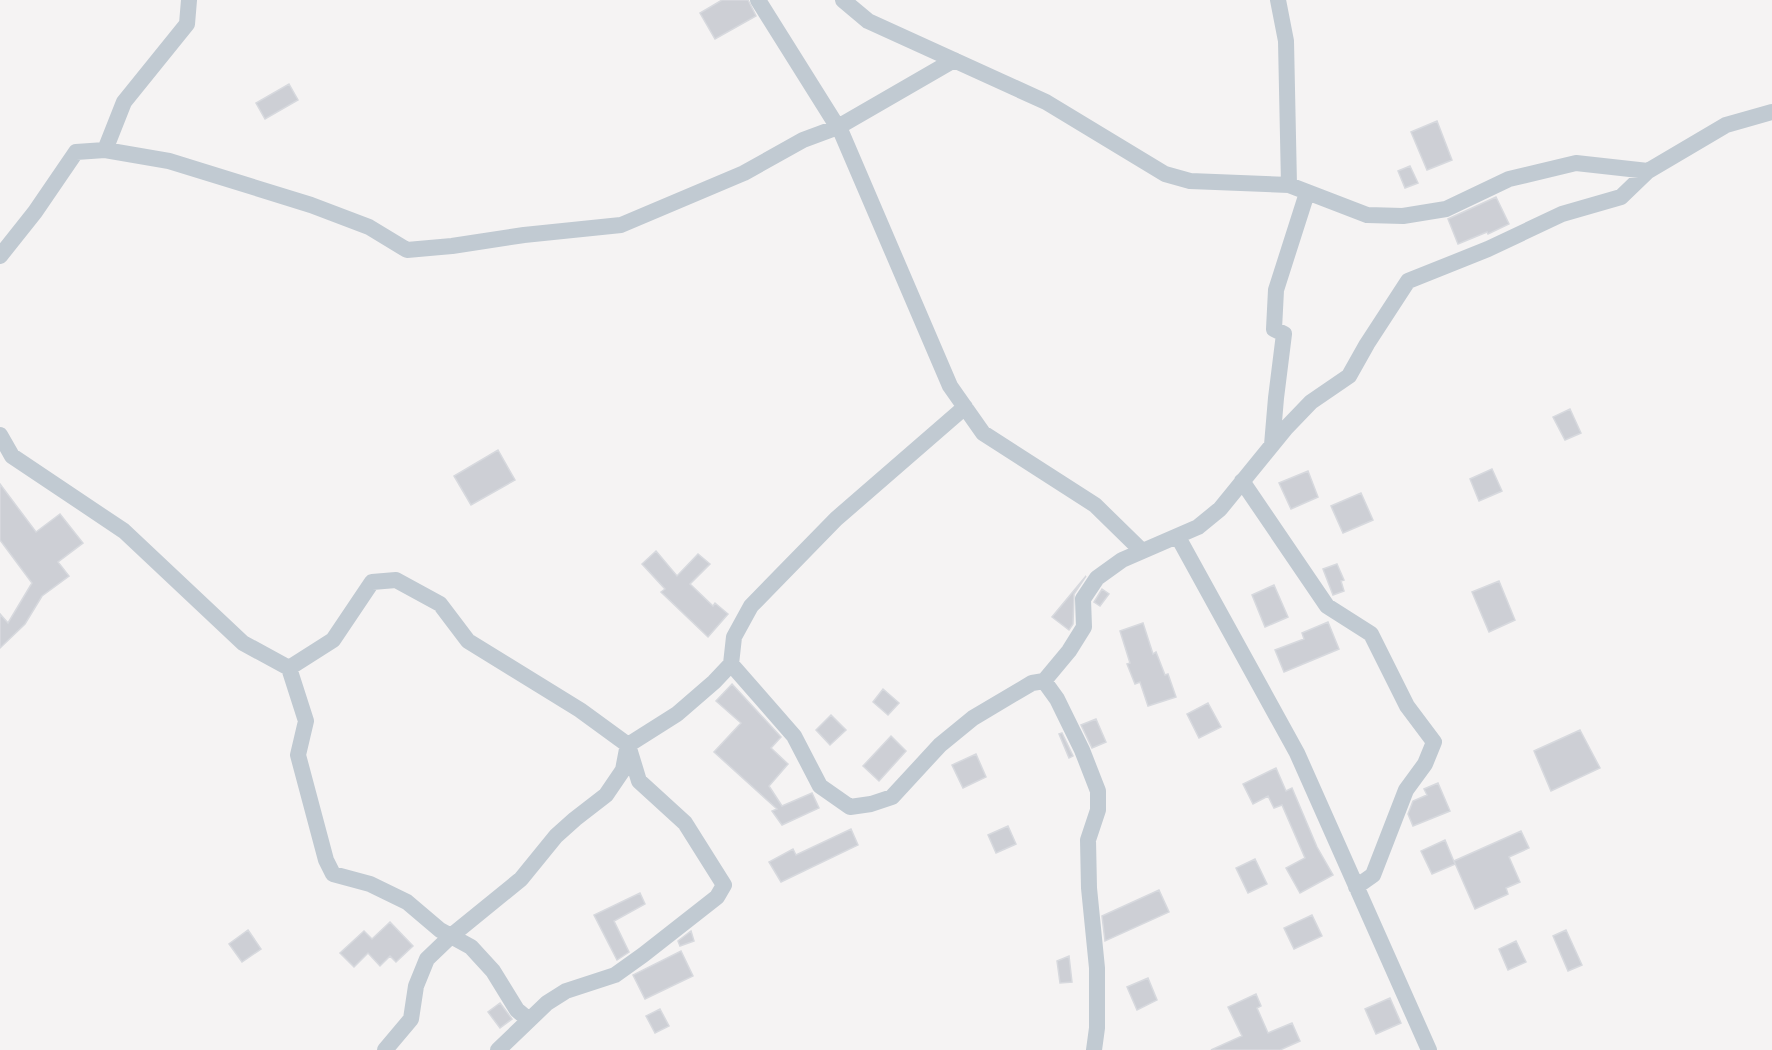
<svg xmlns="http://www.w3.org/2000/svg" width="1772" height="1050" font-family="'Public Sans',sans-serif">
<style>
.building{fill:#cdcfd5;stroke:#d7d9de;stroke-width:1.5}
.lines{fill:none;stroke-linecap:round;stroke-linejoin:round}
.street{stroke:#c1cad2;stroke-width:16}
</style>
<rect width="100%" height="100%" fill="#f5f3f3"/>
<path class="building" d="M 722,0 L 748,0 L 756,16 L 715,39 L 700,13 Z
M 289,84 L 298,100 L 265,119 L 256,103 Z
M 1437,121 L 1452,160 L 1427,170 L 1411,132 Z
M 1410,166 L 1418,183 L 1405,188 L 1398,171 Z
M 1496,197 L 1509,224 L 1488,234 L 1487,232 L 1458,244 L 1448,219 Z
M 1570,409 L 1581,433 L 1565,440 L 1553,417 Z
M 498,450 L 515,480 L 471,505 L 454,476 Z
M 1492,469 L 1502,491 L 1479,501 L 1470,479 Z
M 1308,471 L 1318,497 L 1291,509 L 1279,483 Z
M 0,484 L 36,532 L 60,514 L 83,543 L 58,562 L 69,576 L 42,596 L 25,624 L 0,648 L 0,614 L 8,623 L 32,583 L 0,540 Z
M 1361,493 L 1373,520 L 1343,533 L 1331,506 Z
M 656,551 L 677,576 L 698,554 L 710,564 L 690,584 L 713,606 L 715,603 L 728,614 L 708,637 L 661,592 L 665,589 L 642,564 Z
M 1337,564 L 1344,580 L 1341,581 L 1344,591 L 1333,595 L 1323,569 Z
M 1086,576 L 1074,594 L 1073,624 L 1069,630 L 1052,617 Z
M 1499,581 L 1515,620 L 1489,632 L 1472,592 Z
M 1274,585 L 1288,617 L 1265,627 L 1252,595 Z
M 1102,589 L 1109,594 L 1100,606 L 1094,602 Z
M 1328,622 L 1339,649 L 1284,672 L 1275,650 L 1304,639 L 1302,633 Z
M 1143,623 L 1153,654 L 1156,652 L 1165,675 L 1168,674 L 1176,697 L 1148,706 L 1140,682 L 1135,684 L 1127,664 L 1130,663 L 1120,631 Z
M 732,684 L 781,737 L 771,748 L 788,764 L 769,786 L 782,806 L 812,793 L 819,808 L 782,825 L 772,811 L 777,809 L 714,752 L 741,723 L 716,701 Z
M 883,689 L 899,703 L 888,715 L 873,702 Z
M 1208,703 L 1221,727 L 1199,738 L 1187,714 Z
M 831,715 L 846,730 L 830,745 L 816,730 Z
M 1096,719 L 1106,742 L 1092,748 L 1081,725 Z
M 1580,730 L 1600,768 L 1551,791 L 1534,751 Z
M 1062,733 L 1073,756 L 1069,758 L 1059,734 Z
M 891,736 L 906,751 L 879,781 L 863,766 Z
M 976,754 L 986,777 L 963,788 L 952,765 Z
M 1276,768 L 1286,791 L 1292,788 L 1317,847 L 1333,875 L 1300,893 L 1286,868 L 1305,858 L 1282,805 L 1274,808 L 1268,796 L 1253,804 L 1243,784 Z
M 1438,783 L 1450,811 L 1413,826 L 1408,814 L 1413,801 L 1427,795 L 1424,789 Z
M 1008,826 L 1016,844 L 996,853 L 988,835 Z
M 851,829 L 858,845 L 781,882 L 769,862 L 793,849 L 796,855 Z
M 1521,831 L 1529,848 L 1509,857 L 1520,882 L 1506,888 L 1508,894 L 1475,909 L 1454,861 Z
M 1445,840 L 1455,864 L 1432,874 L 1421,851 Z
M 1255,859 L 1267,884 L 1248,893 L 1236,868 Z
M 1159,890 L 1169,912 L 1105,941 L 1102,916 Z
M 640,893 L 645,904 L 614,921 L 629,952 L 617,960 L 594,915 Z
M 1312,915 L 1322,936 L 1294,949 L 1284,928 Z
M 390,922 L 413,946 L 396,962 L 390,956 L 380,966 L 368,953 L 354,967 L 340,953 L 364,931 L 372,939 Z
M 248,930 L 261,949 L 242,962 L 229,944 Z
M 1566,930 L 1582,965 L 1568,971 L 1553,936 Z
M 691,931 L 694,941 L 680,946 L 678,941 Z
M 1516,941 L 1526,962 L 1508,970 L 1499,949 Z
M 681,951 L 693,976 L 645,999 L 633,975 Z
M 1069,956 L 1072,982 L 1060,983 L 1057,961 Z
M 1148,978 L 1157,1000 L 1137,1010 L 1127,987 Z
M 1256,994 L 1261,1006 L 1257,1008 L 1268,1033 L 1292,1023 L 1300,1041 L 1280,1050 L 1211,1050 L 1242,1036 L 1228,1007 Z
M 1390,998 L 1401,1023 L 1376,1034 L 1365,1009 Z
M 500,1003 L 512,1019 L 500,1028 L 488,1012 Z
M 660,1009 L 669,1026 L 655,1033 L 646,1016 Z"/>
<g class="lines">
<path class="street" d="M 758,0 L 842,134 L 950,386 L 983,433 L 1095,505 L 1142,551
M 843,0 L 868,21 L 1046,102 L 1165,174 L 1190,181 L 1289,185 L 1367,215 L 1403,216 L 1446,209 L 1509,179 L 1576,163 L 1648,171 L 1726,125 L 1772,112
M 1278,0 L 1286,41 L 1289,185
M 105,150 L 124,102 L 187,24 L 189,0
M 0,256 L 35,212 L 76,152 L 105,150 L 169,161 L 311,205 L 369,227 L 407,250 L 452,246 L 524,235 L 621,225 L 744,173 L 803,140 L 838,127 L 954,60
M 0,435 L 12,456 L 124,531 L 243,643 L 289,668 L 333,640 L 372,582 L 396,580 L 440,604 L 468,641 L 580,710 L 628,745 L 677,714 L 714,682 L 731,664 L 734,637 L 751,606 L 836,519 L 965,407
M 1272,445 L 1276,398 L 1284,334 L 1274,329 L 1276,290 L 1307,193
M 1242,481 L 1327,606 L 1371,634 L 1407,706 L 1434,742 L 1425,764 L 1406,790 L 1373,875 L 1356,887
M 1178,537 L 1297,753 L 1429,1050
M 731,664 L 794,736 L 820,786 L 850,807 L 871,804 L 892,797 L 940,745 L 973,718 L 1032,683 L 1044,681 L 1069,651 L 1084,627 L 1083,599 L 1097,578 L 1122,560 L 1198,527 L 1220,509 L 1286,428 L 1311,402 L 1349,376 L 1367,344 L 1408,281 L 1488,249 L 1562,214 L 1621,197 L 1648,171
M 289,668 L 306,721 L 298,755 L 326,860 L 333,874 L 370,884 L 407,902 L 440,930 L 471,947 L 493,971 L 517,1010 L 529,1020
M 1044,681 L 1057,699 L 1082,750 L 1098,791 L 1098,810 L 1088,840 L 1089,888 L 1097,968 L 1097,1028 L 1094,1050
M 385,1050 L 411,1019 L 416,986 L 427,959 L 451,936 L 521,879 L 556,836 L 575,819 L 606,795 L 623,770 L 627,749
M 498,1050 L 547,1003 L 566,991 L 615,975 L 643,955 L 717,897 L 724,885 L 685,823 L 639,781 L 628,745"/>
</g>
</svg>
